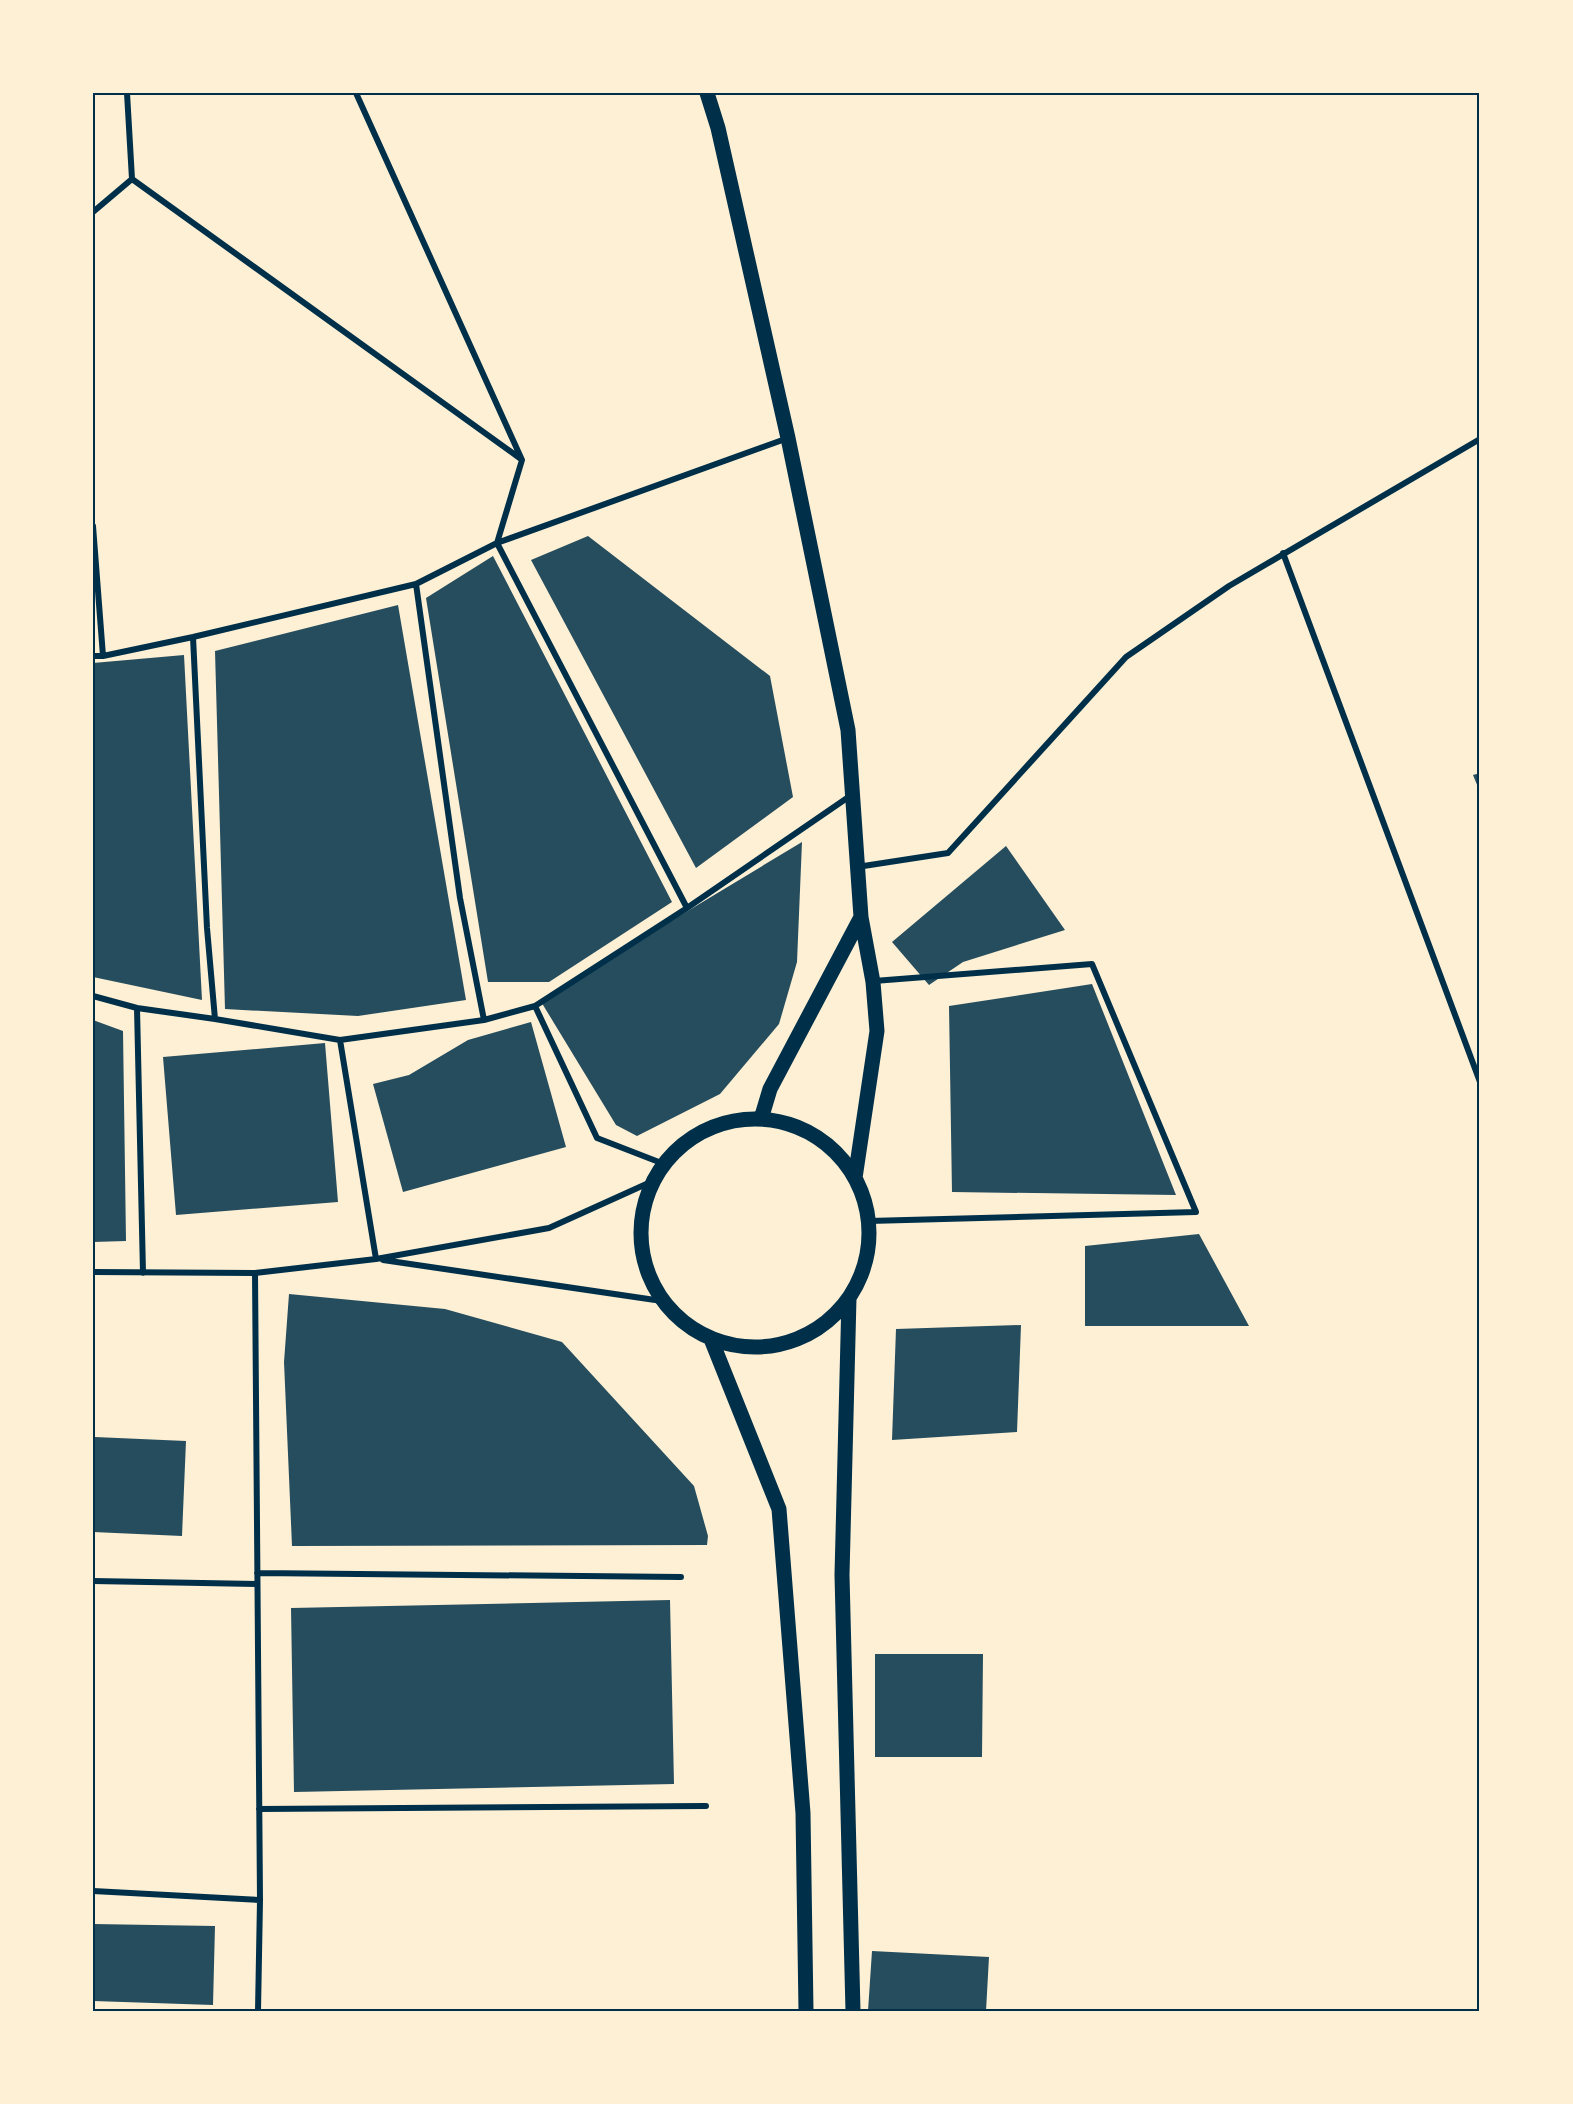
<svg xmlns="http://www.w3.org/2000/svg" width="1573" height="2104" font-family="'Noto Serif',serif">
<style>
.building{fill:#264d5e}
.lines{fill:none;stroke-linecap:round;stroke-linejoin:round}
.minor{stroke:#003049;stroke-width:6}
.primary{stroke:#003049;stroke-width:15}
.neatline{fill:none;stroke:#003049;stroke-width:2}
</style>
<rect width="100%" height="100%" fill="#fdf0d5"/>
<path class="building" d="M 588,536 L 770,676 L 793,797 L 696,868 L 531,560 Z
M 493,556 L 672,902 L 549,982 L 488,982 L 426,598 Z
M 398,605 L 466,1000 L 358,1016 L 225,1009 L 215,651 Z
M 184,655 L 202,1000 L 93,977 L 93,663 Z
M 1480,773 L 1480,792 L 1473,775 Z
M 802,842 L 797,962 L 779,1024 L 720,1094 L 637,1136 L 616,1125 L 540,1000 Z
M 1006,846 L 1065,930 L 963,962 L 929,985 L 892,942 Z
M 1092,984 L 1176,1195 L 952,1192 L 949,1006 Z
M 93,1020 L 123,1031 L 126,1241 L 93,1242 Z
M 531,1022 L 566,1147 L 403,1192 L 373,1084 L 409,1075 L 468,1040 Z
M 325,1043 L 338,1202 L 176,1215 L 163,1057 Z
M 1199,1234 L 1249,1326 L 1085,1326 L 1085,1246 Z
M 289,1294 L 445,1309 L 562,1342 L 694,1486 L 708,1536 L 707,1545 L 292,1546 L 284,1362 Z
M 1021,1325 L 1017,1432 L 892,1440 L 896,1329 Z
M 95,1437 L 186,1441 L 182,1536 L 93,1532 Z
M 670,1600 L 674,1784 L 294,1792 L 291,1608 Z
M 875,1654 L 983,1654 L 982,1757 L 875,1757 Z
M 93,1924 L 215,1926 L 213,2005 L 93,2001 Z
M 872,1951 L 989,1957 L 986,2011 L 868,2011 Z"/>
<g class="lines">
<path class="minor" d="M 127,93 L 132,179
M 356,93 L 522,460 L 497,543 L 687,908
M 132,179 L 521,459
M 93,212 L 132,179
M 93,526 L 103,656
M 1283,553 L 1480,1082
M 416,584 L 460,898 L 484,1020
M 193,637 L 207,928 L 215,1019
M 93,656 L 103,656 L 193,637 L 416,584 L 497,543 L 788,438
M 857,867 L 948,853 L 1126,657 L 1229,586 L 1480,439
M 93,996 L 137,1008 L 215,1019 L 340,1040 L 484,1020 L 535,1006 L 687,908 L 850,796
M 535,1006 L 597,1138 L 664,1164
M 137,1008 L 143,1273
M 340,1040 L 376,1259
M 869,1221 L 1196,1212 L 1092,964 L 874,981
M 383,1260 L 662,1301
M 93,1272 L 255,1273 L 376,1259 L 549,1228 L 653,1181
M 255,1273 L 260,1900 L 258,2011
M 257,1573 L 681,1577
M 93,1581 L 257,1584
M 259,1809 L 706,1806
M 93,1891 L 260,1900"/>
<path class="primary" d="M 707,93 L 718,128 L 788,438 L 848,730 L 861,917 L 873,982 L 877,1031 L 855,1178
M 761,1119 L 770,1089 L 861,917
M641 1233a114 114 0 1 1 228 0a114 114 0 1 1-228 0Z
M 849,1298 L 842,1575 L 853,2011
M 711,1339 L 779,1509 L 803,1813 L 806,2011"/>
</g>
<rect width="1573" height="2104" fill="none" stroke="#fdf0d5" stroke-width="189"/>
<rect x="94" y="94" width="1384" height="1916" class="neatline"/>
</svg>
